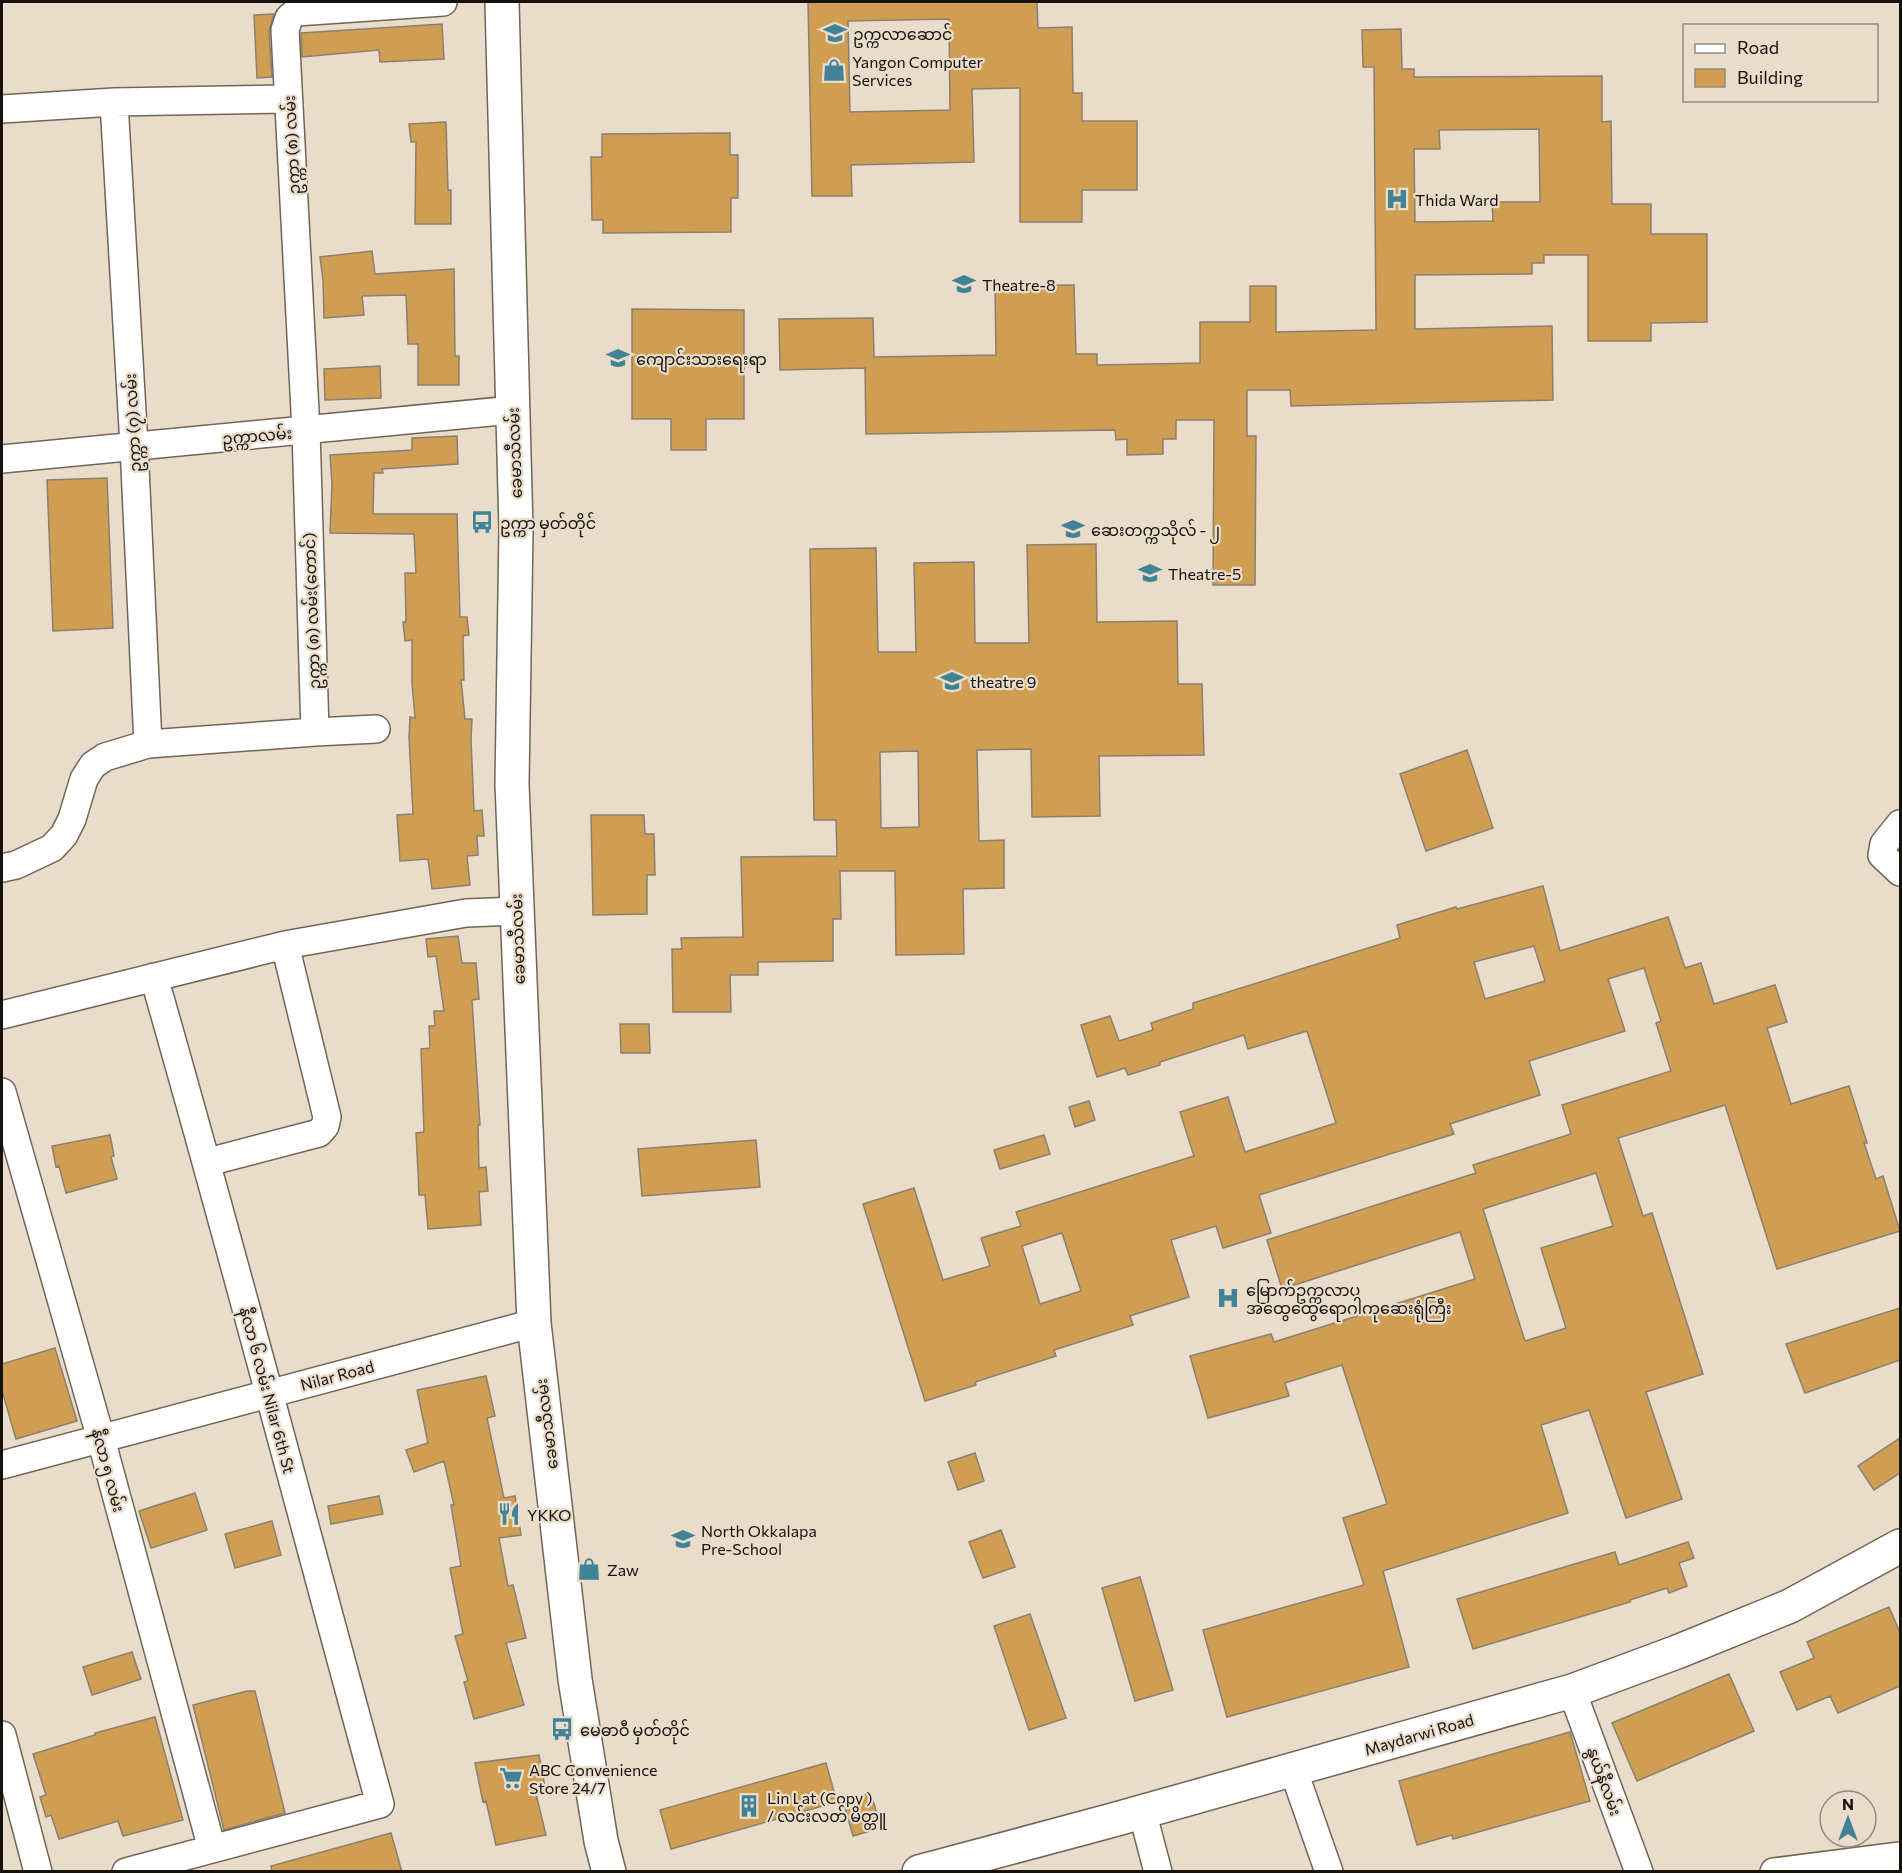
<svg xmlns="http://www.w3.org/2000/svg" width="1902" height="1873" font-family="Commissioner,'Noto Sans Myanmar',sans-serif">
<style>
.building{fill:#cf9e53;stroke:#8b7f6e;stroke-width:1.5;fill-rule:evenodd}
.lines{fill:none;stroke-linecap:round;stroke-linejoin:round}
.street-casing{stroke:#716555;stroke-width:30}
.secondary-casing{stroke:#716555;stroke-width:36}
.street{stroke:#fff;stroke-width:27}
.secondary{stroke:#fff;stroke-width:33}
.labels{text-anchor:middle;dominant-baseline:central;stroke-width:4.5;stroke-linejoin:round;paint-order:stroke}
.poi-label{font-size:16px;fill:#15110b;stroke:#e9dcca;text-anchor:start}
.street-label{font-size:16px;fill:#15110b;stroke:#e9dcca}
</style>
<rect width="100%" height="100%" fill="#e9dcca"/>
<path class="building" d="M 808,2 L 1037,2 L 1038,28 L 1072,27 L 1073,93 L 1082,93 L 1082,121 L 1137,121 L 1137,190 L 1082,190 L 1082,222 L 1020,222 L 1020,88 L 972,89 L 974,162 L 851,165 L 852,196 L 812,196 ZM 949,19 L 950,110 L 850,112 L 848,21 Z
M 274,14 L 269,31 L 272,77 L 257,78 L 254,15 Z
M 442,24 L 444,59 L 380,62 L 379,50 L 302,57 L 301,33 Z
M 1401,29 L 1402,69 L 1414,69 L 1414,77 L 1602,76 L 1602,122 L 1611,121 L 1612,204 L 1651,204 L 1651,234 L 1707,234 L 1707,322 L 1651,323 L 1651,341 L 1588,341 L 1588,255 L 1544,255 L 1544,263 L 1532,263 L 1532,274 L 1415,275 L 1415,329 L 1552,326 L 1553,400 L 1291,406 L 1290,390 L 1247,390 L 1247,436 L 1256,436 L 1255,585 L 1213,585 L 1214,420 L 1176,420 L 1176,439 L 1163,439 L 1163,454 L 1127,455 L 1127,439 L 1116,440 L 1115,430 L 866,434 L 865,368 L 780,370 L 779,319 L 873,318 L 874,357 L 996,355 L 995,286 L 1074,285 L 1076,354 L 1097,354 L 1097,365 L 1200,363 L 1200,322 L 1250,322 L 1250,286 L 1276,286 L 1276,332 L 1376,330 L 1374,67 L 1363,67 L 1362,30 ZM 1539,129 L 1540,202 L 1492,202 L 1493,221 L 1415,222 L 1414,149 L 1440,149 L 1439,130 Z
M 446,122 L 448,190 L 451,190 L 451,224 L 415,224 L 416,142 L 411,142 L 409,124 Z
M 730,133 L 730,155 L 738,155 L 738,198 L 731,198 L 731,232 L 603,233 L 603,220 L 592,220 L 591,157 L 602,157 L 602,134 Z
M 372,251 L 375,274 L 454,269 L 455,356 L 459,356 L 459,385 L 418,385 L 418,344 L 408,344 L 406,295 L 362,296 L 364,315 L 324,318 L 323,280 L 320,257 Z
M 632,309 L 744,310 L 744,419 L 706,419 L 706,450 L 671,450 L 671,419 L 632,419 Z
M 380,366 L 381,398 L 325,400 L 324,369 Z
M 457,436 L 458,464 L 382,469 L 383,473 L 374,473 L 373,514 L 457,514 L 460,617 L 467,617 L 469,635 L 463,636 L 464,680 L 461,680 L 465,719 L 472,719 L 471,739 L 474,811 L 482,810 L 484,836 L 477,836 L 478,855 L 467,856 L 470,885 L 432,889 L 428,859 L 400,861 L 397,815 L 413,814 L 409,737 L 410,717 L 415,718 L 412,683 L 412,640 L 405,641 L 403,622 L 406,622 L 405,573 L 416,573 L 414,534 L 330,533 L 332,484 L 330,455 L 412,450 L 412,438 Z
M 107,478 L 113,628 L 53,631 L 47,480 Z
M 1096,544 L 1097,622 L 1177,621 L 1178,684 L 1202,684 L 1204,755 L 1099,756 L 1100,816 L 1032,817 L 1031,749 L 977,750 L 979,841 L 1004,840 L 1004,888 L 963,889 L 964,954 L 896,955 L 895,871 L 840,871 L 841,919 L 833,919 L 833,961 L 758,962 L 758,975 L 730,975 L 731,1012 L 673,1012 L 672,949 L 682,949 L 681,938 L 743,937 L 741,857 L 837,856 L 836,820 L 814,820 L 810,549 L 876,548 L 878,652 L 916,652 L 914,563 L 974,562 L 975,643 L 1029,643 L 1027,545 ZM 918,751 L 919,827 L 881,828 L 880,752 Z
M 1467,750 L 1493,828 L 1426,851 L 1400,774 Z
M 591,815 L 644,815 L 645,834 L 654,834 L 655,875 L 647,875 L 647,914 L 593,915 Z
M 1543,886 L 1560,951 L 1668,917 L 1685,968 L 1701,963 L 1714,1004 L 1775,985 L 1787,1022 L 1767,1028 L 1791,1104 L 1849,1086 L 1867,1143 L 1864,1143 L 1876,1179 L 1883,1176 L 1900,1231 L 1777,1269 L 1725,1105 L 1618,1138 L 1643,1216 L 1652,1213 L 1703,1374 L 1646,1392 L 1682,1499 L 1626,1518 L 1589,1410 L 1541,1425 L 1568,1513 L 1383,1571 L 1409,1667 L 1227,1717 L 1203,1630 L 1364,1585 L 1343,1518 L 1387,1504 L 1342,1365 L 1285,1383 L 1289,1396 L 1208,1418 L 1190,1356 L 1271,1334 L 1274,1342 L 1475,1279 L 1460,1232 L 1282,1289 L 1267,1240 L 1476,1173 L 1473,1165 L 1571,1134 L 1562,1105 L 1671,1071 L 1656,1023 L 1661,1021 L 1644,968 L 1608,979 L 1625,1031 L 1529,1061 L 1540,1095 L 1450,1124 L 1454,1134 L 1259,1195 L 1271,1233 L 1223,1248 L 1216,1226 L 1171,1240 L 1189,1297 L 1130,1316 L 1133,1325 L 1054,1350 L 1056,1356 L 975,1382 L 976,1385 L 925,1401 L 863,1204 L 914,1188 L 943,1280 L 990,1266 L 981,1238 L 1021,1226 L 1016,1212 L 1194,1156 L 1180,1112 L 1228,1097 L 1245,1152 L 1336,1123 L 1307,1031 L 1248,1049 L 1244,1035 L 1160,1062 L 1160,1065 L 1128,1075 L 1125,1068 L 1097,1077 L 1081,1025 L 1110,1016 L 1119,1041 L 1153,1030 L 1151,1023 L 1193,1009 L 1193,1003 L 1400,938 L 1397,925 L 1456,907 L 1457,909 ZM 1534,946 L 1545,981 L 1485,999 L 1474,962 ZM 1596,1173 L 1613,1226 L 1541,1248 L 1566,1328 L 1525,1341 L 1483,1209 ZM 1062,1233 L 1081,1291 L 1040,1304 L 1022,1246 Z
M 458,936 L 462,963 L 476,963 L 479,999 L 472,1000 L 480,1125 L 478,1125 L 479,1168 L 486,1167 L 488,1191 L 479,1192 L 481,1225 L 428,1229 L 425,1195 L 419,1195 L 418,1171 L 416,1133 L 424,1132 L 421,1049 L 430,1048 L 429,1026 L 435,1026 L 434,1011 L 444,1011 L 436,956 L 428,957 L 426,939 Z
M 620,1024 L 649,1024 L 650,1053 L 621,1053 Z
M 1089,1101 L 1095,1120 L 1075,1127 L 1069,1107 Z
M 110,1135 L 114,1156 L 111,1157 L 117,1179 L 66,1193 L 59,1166 L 56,1167 L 52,1146 Z
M 1044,1135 L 1050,1154 L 1000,1169 L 994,1150 Z
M 756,1140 L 760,1187 L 642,1196 L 638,1149 Z
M 1900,1308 L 1900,1360 L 1805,1393 L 1786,1344 Z
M 55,1348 L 77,1421 L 16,1439 L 2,1391 L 2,1364 Z
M 486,1376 L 495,1416 L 487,1418 L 504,1498 L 515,1496 L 521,1535 L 499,1538 L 508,1586 L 513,1585 L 526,1638 L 506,1643 L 524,1705 L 474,1719 L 464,1682 L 468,1681 L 455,1636 L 463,1634 L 450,1568 L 461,1566 L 451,1505 L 454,1505 L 444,1461 L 414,1472 L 406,1450 L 428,1443 L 417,1390 Z
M 1900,1438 L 1900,1473 L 1874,1490 L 1858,1466 Z
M 975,1453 L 984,1481 L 958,1490 L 948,1462 Z
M 195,1493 L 207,1530 L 151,1548 L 139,1511 Z
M 379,1496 L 383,1514 L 331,1524 L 328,1506 Z
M 272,1521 L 281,1555 L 235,1568 L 225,1534 Z
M 1001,1530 L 1015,1567 L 983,1578 L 969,1542 Z
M 1688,1542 L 1694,1558 L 1679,1563 L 1687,1586 L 1669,1593 L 1667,1588 L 1630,1600 L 1630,1602 L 1473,1649 L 1457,1599 L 1615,1552 L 1619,1565 Z
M 1140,1577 L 1173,1690 L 1135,1701 L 1102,1588 Z
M 1889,1607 L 1900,1633 L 1900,1686 L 1838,1713 L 1830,1696 L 1797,1710 L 1780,1672 L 1814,1658 L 1807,1642 Z
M 1030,1614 L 1066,1718 L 1029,1730 L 994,1626 Z
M 132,1652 L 141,1679 L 92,1695 L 83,1667 Z
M 1729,1674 L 1754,1731 L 1637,1781 L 1612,1723 Z
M 247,1691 L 255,1691 L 285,1813 L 224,1830 L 193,1705 Z
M 155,1717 L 183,1820 L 123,1836 L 118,1821 L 59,1839 L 51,1815 L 46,1817 L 40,1797 L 46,1795 L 33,1754 L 95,1735 L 95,1733 Z
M 1570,1732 L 1590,1801 L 1453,1839 L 1452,1835 L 1417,1845 L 1399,1781 Z
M 539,1755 L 546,1792 L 536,1794 L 546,1835 L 496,1845 L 486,1801 L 483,1802 L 475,1763 Z
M 826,1763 L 837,1802 L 671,1849 L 660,1810 Z
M 871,1793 L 881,1828 L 853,1836 L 843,1801 Z
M 391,1833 L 402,1872 L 272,1872 L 271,1866 Z"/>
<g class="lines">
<g class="street-casing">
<path id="street" d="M 114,102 L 134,446 L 148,744
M 2,109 L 114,102 L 288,99
M 2,459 L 512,410
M 376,729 L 315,732 L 306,430 L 285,30 L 289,18 L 296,12 L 443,2
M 1900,824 L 1884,844 L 1882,855 L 1900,872
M 2,868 L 16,865 L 52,848 L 64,835 L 72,819 L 84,779 L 93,765 L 105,757 L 148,744 L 315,732
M 2,1015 L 285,945 L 466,913 L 516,911
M 2,1092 L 101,1439 L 212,1849
M 208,1162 L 319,1133 L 325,1126 L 327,1117 L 285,945
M 2,1465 L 534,1323
M 1572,1691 L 1639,1872
M 2,1735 L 38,1872
M 1293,1769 L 1329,1872
M 1142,1811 L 1158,1872
M 126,1872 L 380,1804 C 305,1529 233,1252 154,977
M 1774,1872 L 1900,1856"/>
</g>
<g class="secondary-casing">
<path id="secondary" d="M 502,2 L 516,530 L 512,784 L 534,1323 L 575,1679 L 601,1841 L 609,1872
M 919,1872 L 1113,1820 L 1572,1691 L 1677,1652 L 1790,1606 L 1900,1546"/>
</g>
<use href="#street" class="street"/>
<use href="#secondary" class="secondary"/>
</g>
<defs>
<g id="university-bare" transform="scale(1.8)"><path d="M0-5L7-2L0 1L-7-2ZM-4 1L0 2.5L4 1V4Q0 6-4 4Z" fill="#418295" stroke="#e9dcca" stroke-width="2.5" paint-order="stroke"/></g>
<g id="shop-bare" transform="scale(1.8)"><path d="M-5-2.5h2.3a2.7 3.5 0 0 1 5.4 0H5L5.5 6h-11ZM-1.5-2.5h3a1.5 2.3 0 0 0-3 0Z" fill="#418295" stroke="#e9dcca" stroke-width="2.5" paint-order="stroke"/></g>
<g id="hospital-bare" transform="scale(1.8)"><path d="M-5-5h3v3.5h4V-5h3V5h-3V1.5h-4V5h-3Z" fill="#418295" stroke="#e9dcca" stroke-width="2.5" paint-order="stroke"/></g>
<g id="bus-bare" transform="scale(1.8)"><path d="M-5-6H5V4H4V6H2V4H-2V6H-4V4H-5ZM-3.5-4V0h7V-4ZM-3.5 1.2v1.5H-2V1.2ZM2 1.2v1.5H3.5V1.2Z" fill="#418295" stroke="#e9dcca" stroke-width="2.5" paint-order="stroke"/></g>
<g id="restaurant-bare" transform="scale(1.8)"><path d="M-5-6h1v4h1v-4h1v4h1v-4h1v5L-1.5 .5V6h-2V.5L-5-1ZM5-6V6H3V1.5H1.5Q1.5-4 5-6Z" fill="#418295" stroke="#e9dcca" stroke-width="2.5" paint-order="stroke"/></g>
<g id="school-bare" transform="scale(1.8)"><path d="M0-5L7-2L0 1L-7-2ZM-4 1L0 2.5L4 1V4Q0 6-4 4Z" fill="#418295" stroke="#e9dcca" stroke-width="2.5" paint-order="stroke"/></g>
<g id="supermarket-bare" transform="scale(1.8)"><path d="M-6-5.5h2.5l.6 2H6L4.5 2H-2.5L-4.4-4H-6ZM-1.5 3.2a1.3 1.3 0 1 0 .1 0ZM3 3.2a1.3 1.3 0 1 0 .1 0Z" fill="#418295" stroke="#e9dcca" stroke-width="2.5" paint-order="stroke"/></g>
<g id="building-bare" transform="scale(1.8)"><path d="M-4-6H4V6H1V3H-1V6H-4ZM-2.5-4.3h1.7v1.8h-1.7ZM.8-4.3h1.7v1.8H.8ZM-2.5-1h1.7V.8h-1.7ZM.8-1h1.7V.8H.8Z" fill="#418295" stroke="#e9dcca" stroke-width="2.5" paint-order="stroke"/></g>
</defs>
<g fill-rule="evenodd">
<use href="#university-bare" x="835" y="33"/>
<use href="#shop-bare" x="834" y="70"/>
<use href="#hospital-bare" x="1397" y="199"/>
<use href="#university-bare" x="964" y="284"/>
<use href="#university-bare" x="618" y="358"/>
<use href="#bus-bare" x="482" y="522"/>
<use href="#university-bare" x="1073" y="529"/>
<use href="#university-bare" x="1150" y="573"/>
<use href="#university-bare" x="952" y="681"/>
<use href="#hospital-bare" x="1228" y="1298"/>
<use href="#restaurant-bare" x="509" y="1514"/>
<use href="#school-bare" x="683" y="1539"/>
<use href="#shop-bare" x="589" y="1569"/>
<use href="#bus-bare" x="562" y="1729"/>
<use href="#supermarket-bare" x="511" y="1778"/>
<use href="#building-bare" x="749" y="1806"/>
</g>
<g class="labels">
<g class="poi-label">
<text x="853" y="33">ဥက္ကလာဆောင်</text>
<text x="852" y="61">Yangon Computer<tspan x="852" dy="18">Services</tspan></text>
<text x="1415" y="199">Thida Ward</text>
<text x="982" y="284">Theatre-8</text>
<text x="636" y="358">ကျောင်းသားရေးရာ</text>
<text x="500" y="522">ဥက္ကာ မှတ်တိုင်</text>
<text x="1091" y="529">ဆေးတက္ကသိုလ် - ၂</text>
<text x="1168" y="573">Theatre-5</text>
<text x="970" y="681">theatre 9</text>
<text x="1246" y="1289">မြောက်ဥက္ကလာပ<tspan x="1246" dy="18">အထွေထွေရောဂါကုဆေးရုံကြီး</tspan></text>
<text x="527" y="1514">YKKO</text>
<text x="701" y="1530">North Okkalapa<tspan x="701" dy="18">Pre-School</tspan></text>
<text x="607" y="1569">Zaw</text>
<text x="580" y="1729">မေဓာဝီ မှတ်တိုင်</text>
<text x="529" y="1769">ABC Convenience<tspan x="529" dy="18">Store 24/7</tspan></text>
<text x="767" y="1797">Lin Lat (Copy )<tspan x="767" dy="18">/ လင်းလတ် မိတ္တူ</tspan></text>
</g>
<g class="street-label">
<text transform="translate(291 145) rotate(-93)">ဥက္ကာ (၈) လမ်း</text>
<text transform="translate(132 423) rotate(-93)">ဥက္ကာ (၇) လမ်း</text>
<text transform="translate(257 435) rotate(-5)">ဥက္ကာလမ်း</text>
<text transform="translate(514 453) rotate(-92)">ခေမာသီလမ်း</text>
<text transform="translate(311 611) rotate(-92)">ဥက္ကာ (၈) လမ်း(တောင်)</text>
<text transform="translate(517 939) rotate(-92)">ခေမာသီလမ်း</text>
<text transform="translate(337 1375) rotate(-15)">Nilar Road</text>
<text transform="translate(268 1390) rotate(75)">နီလာ ၆ လမ်း Nilar 6th St</text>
<text transform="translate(546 1424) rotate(-97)">ခေမာသီလမ်း</text>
<text transform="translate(109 1470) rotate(75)">နီလာ ၅ လမ်း</text>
<text transform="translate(1419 1734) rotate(-16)">Maydarwi Road</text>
<text transform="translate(1605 1781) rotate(70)">နွယ်နီလမ်း</text>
</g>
</g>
<rect width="1902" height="1873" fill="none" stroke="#15110b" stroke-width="6"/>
<rect x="1683" y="24" width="195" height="78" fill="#e9dcca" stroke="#948b7e" stroke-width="1.5"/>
<rect x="1695" y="44" width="30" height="9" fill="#ffffff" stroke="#948b7e" stroke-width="1.5"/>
<text x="1737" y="54" font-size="18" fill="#15110b">Road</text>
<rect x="1695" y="69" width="30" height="18" fill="#cf9e53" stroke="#948b7e" stroke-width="1.5"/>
<text x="1737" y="84" font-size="18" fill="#15110b">Building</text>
<g transform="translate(1848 1819)"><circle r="28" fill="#e9dcca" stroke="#948b7e" stroke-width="1.5"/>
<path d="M0-4.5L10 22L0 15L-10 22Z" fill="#418295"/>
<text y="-9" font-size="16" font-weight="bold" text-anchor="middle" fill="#15110b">N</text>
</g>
</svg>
